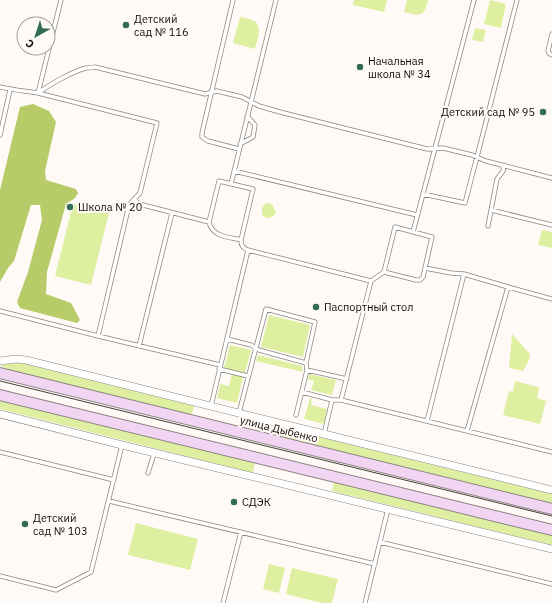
<svg xmlns="http://www.w3.org/2000/svg" width="552" height="603" font-family="'IBM Plex Sans',sans-serif">
<style>
.green{fill:#dfefa2}
.forest{fill:#b8cb69}
.lines{fill:none;stroke-linecap:round;stroke-linejoin:round}
.service-casing{stroke:#8a8480;stroke-width:5}
.minor-casing{stroke:#8a8480;stroke-width:8}
.secondary-casing{stroke:#8a8480;stroke-width:12}
.service{stroke:#fff;stroke-width:3.5}
.minor{stroke:#fff;stroke-width:7}
.secondary{stroke:#f1d5f3;stroke-width:10}
.tram{stroke:#413f3c;stroke-width:1}
.poi-dot{fill:#336c55;stroke:#fffaf5;stroke-width:1.5}
.labels{text-anchor:middle;dominant-baseline:central;stroke-width:4;stroke-linejoin:round;paint-order:stroke}
.poi-label{font-size:11px;fill:#100e0c;stroke:#fffaf5;text-anchor:start}
.street-label{font-size:11px;fill:#100e0c;stroke:#fffaf5}
</style>
<rect width="100%" height="100%" fill="#fffaf5"/>
<path class="green" d="M 354,0 L 387,0 L 384,12 L 353,5 Z
M 407,0 L 428,0 C 424,18 420,16 404,12 Z
M 490,0 L 506,4 L 501,28 L 484,24 Z
M 240,17 C 244,18 248,18 252,20 C 264,24 257,40 255,49 L 233,43 Z
M 475,28 L 486,30 L 483,42 L 472,40 Z
M 266,203 L 272,204 L 276,213 C 272,219 266,220 262,214 L 262,208 Z
M 73,204 L 109,213 L 91,285 L 55,276 Z
M 542,230 L 552,232 L 552,248 L 538,245 Z
M 269,315 L 310,325 L 303,357 L 261,347 Z
M 512,334 L 530,354 L 529,360 L 523,371 L 509,368 Z
M 230,345 L 251,350 L 245,373 L 224,368 Z
M 258,355 L 302,366 L 303,372 L 256,361 Z
M 16,363 L 25,364 L 194,406 L 192,414 L 174,412 L 20,375 L 1,366 L 2,365 Z
M 232,374 L 243,377 L 237,403 L 217,398 L 220,384 L 229,386 Z
M 309,374 L 336,380 L 332,395 L 311,390 L 314,381 L 308,379 Z
M 515,381 L 538,387 L 539,389 L 537,398 L 546,401 L 540,424 L 503,415 L 509,391 L 513,392 Z
M 310,398 L 312,399 L 311,405 L 327,409 L 324,424 L 304,419 Z
M 0,399 L 255,462 L 253,473 L 0,409 Z
M 274,426 L 552,494 L 552,506 L 271,436 Z
M 334,482 L 352,485 L 552,534 L 552,545 L 332,491 Z
M 136,523 L 198,539 L 190,570 L 128,555 Z
M 269,564 L 285,568 L 279,593 L 263,589 Z
M 292,568 L 338,579 L 332,603 L 322,603 L 286,594 Z"/>
<path class="forest" d="M 33,104 L 49,111 L 56,122 L 45,171 L 46,180 L 76,189 L 78,193 L 75,198 L 66,204 L 47,272 L 46,294 L 71,303 L 80,320 L 77,323 L 20,308 L 17,302 L 28,272 L 42,220 L 40,205 L 31,205 L 14,261 L 8,268 L 0,282 L 0,190 L 20,107 Z"/>
<g class="lines">
<g class="service-casing">
<path id="service" d="M 61,0 L 38,93 L 157,123 L 140,193 L 129,205 L 98,336
M 233,0 L 202,133 L 202,137 L 208,141 L 239,149
M 552,34 L 548,51 L 550,54 L 552,55
M 0,87 C 12,90 25,91 38,93 C 49,85 73,71 86,68 C 89,68 92,68 95,67 L 205,94 L 217,91 L 242,97 L 259,106 L 280,112 L 427,149 L 443,148 L 472,155 L 486,161 L 552,178
M 0,135 L 10,90
M 240,144 L 253,137 L 255,125 L 247,116
M 234,171 L 417,215
M 231,184 L 276,0
M 423,194 L 465,203 L 473,172 L 477,157 L 517,0
M 134,199 L 139,204 L 209,222
M 491,210 L 552,225
M 488,226 L 497,179 L 503,171 L 504,165
M 413,232 L 474,0
M 248,250 L 371,281 L 384,272 L 416,280 L 420,280 L 423,277 L 432,237 L 395,227 L 384,272
M 425,268 L 451,273 L 464,274 L 508,287 L 552,299
M 0,311 L 98,336 L 220,365
M 227,339 L 251,345 L 259,350 L 306,363
M 139,346 L 172,213
M 219,369 L 248,376
M 307,370 L 347,379
M 302,392 L 332,400 L 341,400 L 552,452
M 341,400 L 371,281
M 211,406 L 248,250 C 243,248 241,246 241,240 L 253,189 L 219,181 L 209,222 C 212,237 229,237 241,240
M 239,413 L 266,309 L 315,322 L 306,363 L 307,370 L 296,415
M 427,421 L 464,274
M 467,431 L 508,287
M 324,434 L 332,400
M 0,452 L 114,480
M 148,473 L 153,457
M 109,501 L 375,564
M 380,542 L 552,584
M 0,576 L 56,590 L 91,572 L 122,445
M 223,603 L 241,532
M 365,603 L 388,509"/>
</g>
<g class="minor-casing">
<path id="minor" d="M 0,361 L 16,359 L 26,360 L 291,426 L 552,490
M 0,414 L 122,445 L 552,549"/>
</g>
<g class="secondary-casing">
<path id="secondary" d="M 0,373 L 552,509
M 0,395 L 552,530"/>
</g>
<use href="#service" class="service"/>
<use href="#minor" class="minor"/>
<use href="#secondary" class="secondary"/>
<path class="tram" d="M 0,381 L 552,516"/>
</g>
<g class="poi-dot">
<circle cx="126" cy="25" r="4"/>
<circle cx="360" cy="67" r="4"/>
<circle cx="543" cy="112" r="4"/>
<circle cx="70" cy="207" r="4"/>
<circle cx="316" cy="307" r="4"/>
<circle cx="234" cy="502" r="4"/>
<circle cx="25" cy="524" r="4"/>
</g>
<g class="labels">
<g class="poi-label">
<text x="134" y="19">Детский<tspan x="134" dy="13">сад № 116</tspan></text>
<text x="368" y="61">Начальная<tspan x="368" dy="13">школа № 34</tspan></text>
<text x="535" y="112" text-anchor="end">Детский сад № 95</text>
<text x="78" y="207">Школа № 20</text>
<text x="324" y="307">Паспортный стол</text>
<text x="242" y="502">СДЭК</text>
<text x="33" y="518">Детский<tspan x="33" dy="13">сад № 103</tspan></text>
</g>
<g class="street-label">
<text transform="translate(279 429) rotate(14)">улица Дыбенко</text>
</g>
</g>
<g transform="translate(36 36) rotate(219)"><circle r="19" fill="#fffaf5" stroke="#9f9c98"/>
<path d="M0-3L7 15L0 10L-7 15Z" fill="#336c55"/>
<text y="-6" font-size="11" font-weight="bold" text-anchor="middle" fill="#100e0c">С</text>
</g>
</svg>
